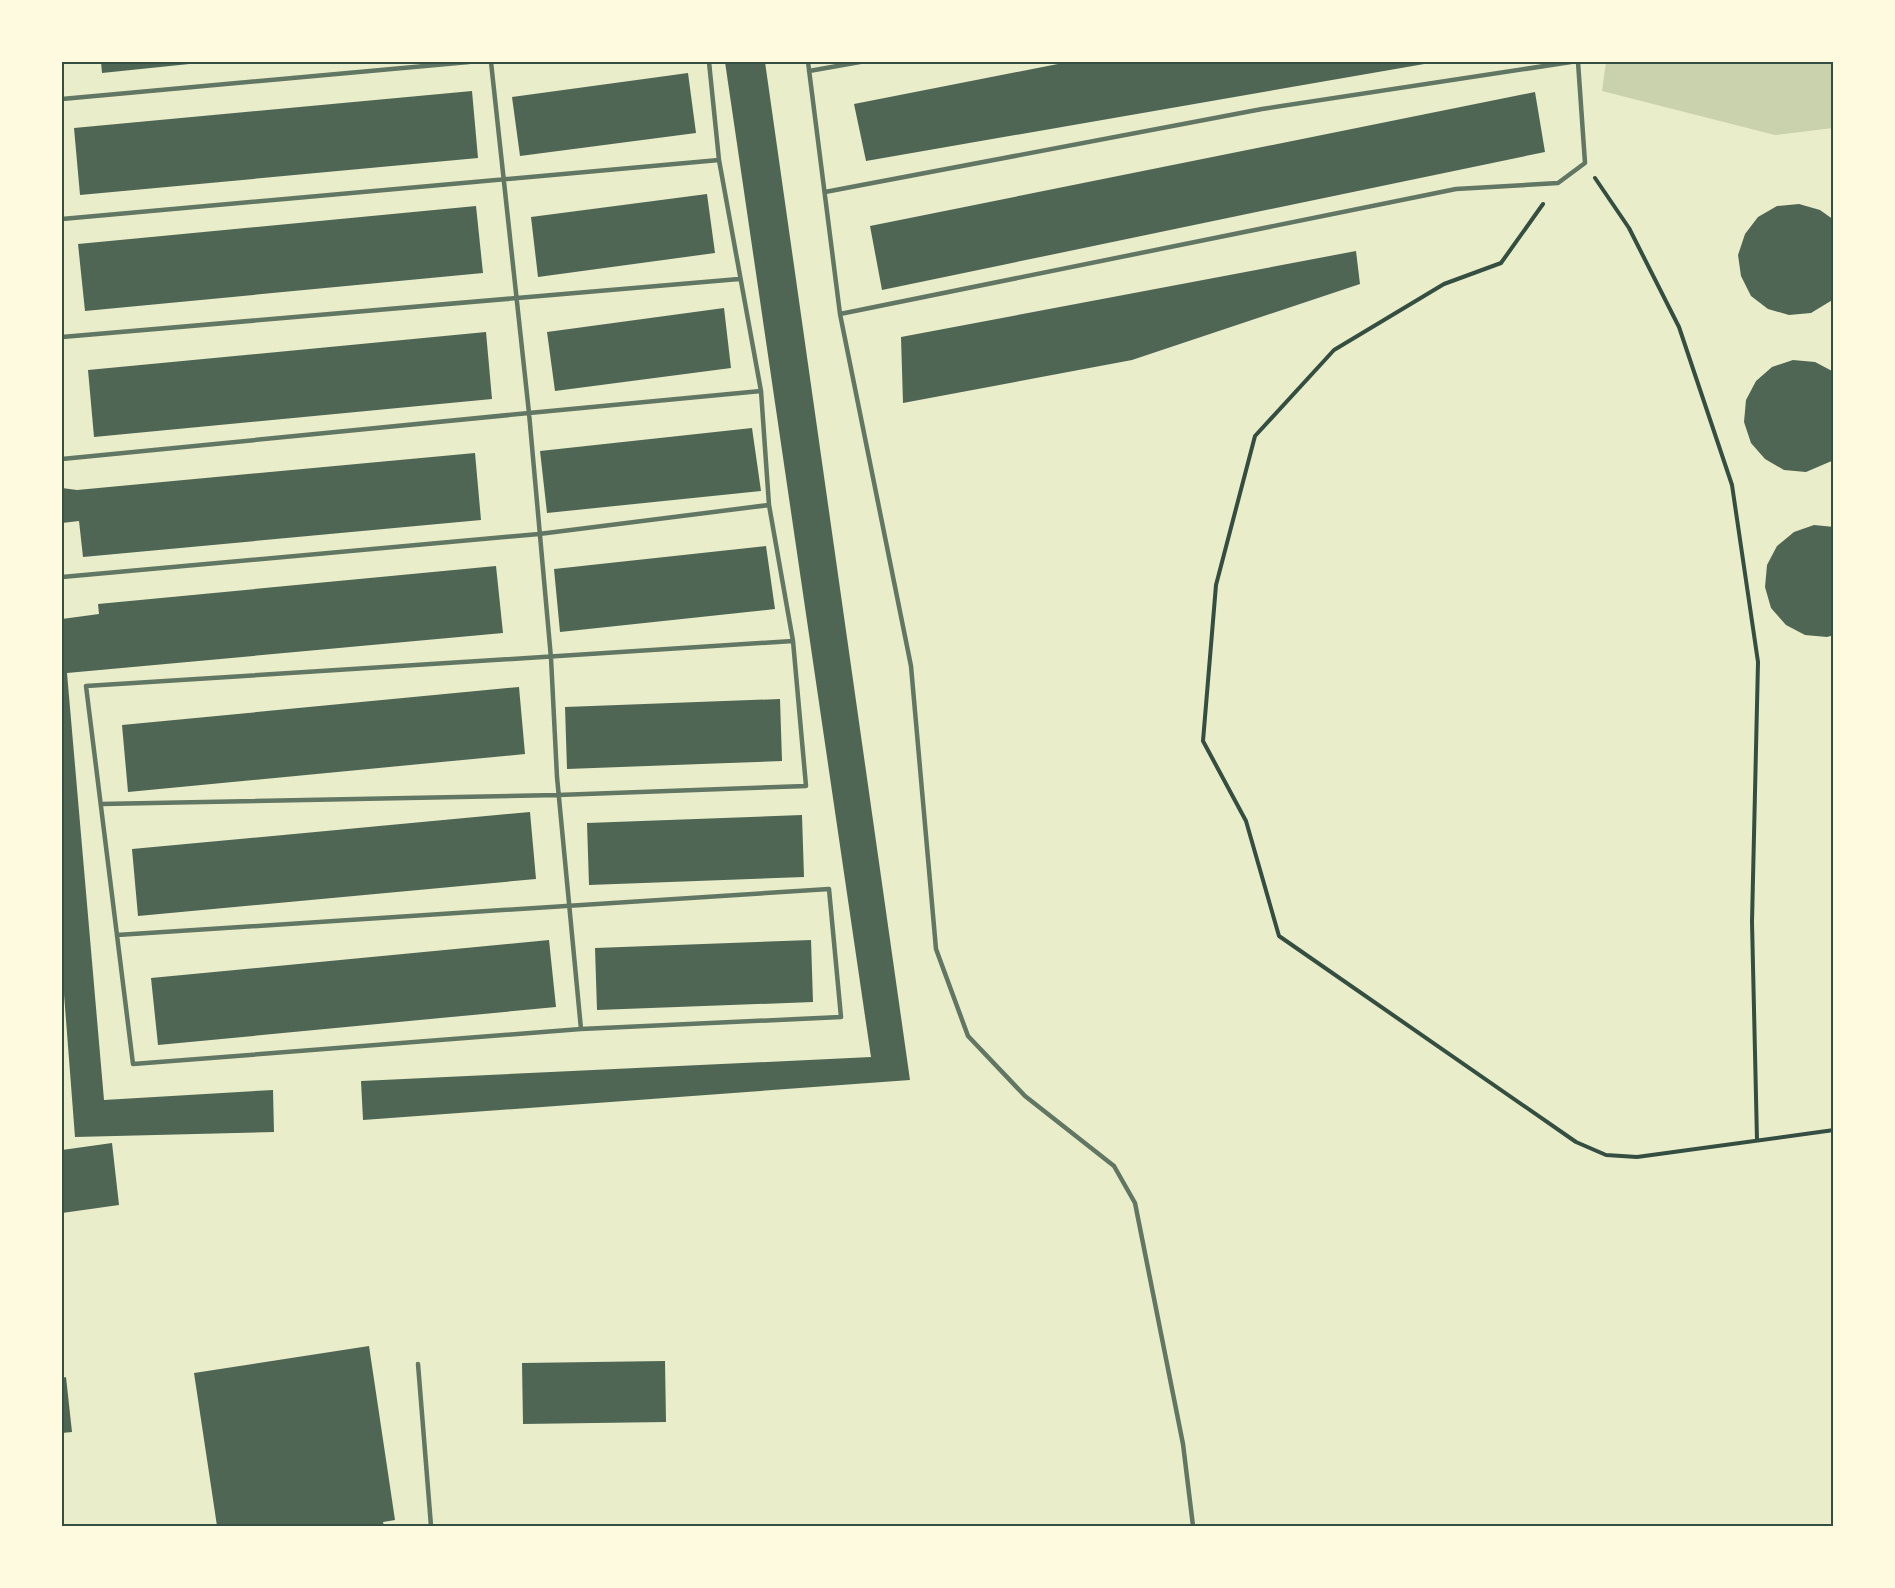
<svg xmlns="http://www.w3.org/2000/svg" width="1895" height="1588" font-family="'Work Sans',sans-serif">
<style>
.green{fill:#cad2ad}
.building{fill:#4f6655}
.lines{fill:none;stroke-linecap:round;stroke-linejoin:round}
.path{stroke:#344e41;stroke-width:4}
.service{stroke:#617663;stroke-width:4.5}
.neatline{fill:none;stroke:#344e41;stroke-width:2}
</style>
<rect width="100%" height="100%" fill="#e9edc9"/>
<path class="green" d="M 1606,62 L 1833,62 L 1833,128 L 1775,135 L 1602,91 Z"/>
<path class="building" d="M 101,62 L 199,62 L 199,63 L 102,73 Z
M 725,62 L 765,62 L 910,1080 L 363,1120 L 361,1081 L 871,1057 Z
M 1068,62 L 1430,62 L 1430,63 L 866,161 L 854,104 Z
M 688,73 L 696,133 L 520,156 L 512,97 Z
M 472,91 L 478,158 L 80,195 L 74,128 Z
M 1535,92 L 1545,152 L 882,290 L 870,226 Z
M 707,194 L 715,253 L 538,277 L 531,217 Z
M 1799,204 L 1820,210 L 1834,220 L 1834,299 L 1811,313 L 1789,315 L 1768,309 L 1751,296 L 1741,276 L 1738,255 L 1745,234 L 1758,217 L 1777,206 Z
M 476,206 L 483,273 L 85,311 L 78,244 Z
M 1356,251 L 1360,284 L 1132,360 L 903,403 L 901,337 Z
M 724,308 L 731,368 L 555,391 L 547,332 Z
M 486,332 L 492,399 L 94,437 L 88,370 Z
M 1793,360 L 1815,362 L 1834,372 L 1834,460 L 1806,472 L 1784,470 L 1765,459 L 1751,443 L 1744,422 L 1746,400 L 1756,381 L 1772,367 Z
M 752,428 L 761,491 L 547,513 L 540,451 Z
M 475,453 L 481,520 L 83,557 L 79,521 L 62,523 L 62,488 L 77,490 Z
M 1814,525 L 1834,527 L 1834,635 L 1827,637 L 1805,635 L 1786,625 L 1771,608 L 1765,587 L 1767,565 L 1777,546 L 1794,532 Z
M 766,546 L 775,609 L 560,632 L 554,569 Z
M 496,566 L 503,633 L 67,673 L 104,1100 L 273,1090 L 274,1132 L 75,1137 L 62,968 L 62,619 L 99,614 L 98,604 Z
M 519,687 L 525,754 L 128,792 L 122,725 Z
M 780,699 L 782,761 L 567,769 L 565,707 Z
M 530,812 L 536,879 L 138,916 L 132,849 Z
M 802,815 L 804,877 L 589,885 L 587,823 Z
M 549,940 L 556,1007 L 158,1045 L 151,978 Z
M 811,940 L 813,1002 L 597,1010 L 595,948 Z
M 112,1143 L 119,1205 L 62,1213 L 62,1150 Z
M 369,1346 L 395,1520 L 383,1522 L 384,1526 L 217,1526 L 194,1373 Z
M 665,1361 L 666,1422 L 523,1424 L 522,1363 Z
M 66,1377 L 72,1432 L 62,1433 L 62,1378 Z"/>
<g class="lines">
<path class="path" d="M 1595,178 L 1629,228 L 1679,327 L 1732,485 L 1758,662 L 1752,922 L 1757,1140
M 1543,204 L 1501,263 L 1444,284 L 1334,350 L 1255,436 L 1216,585 L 1203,741 L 1246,821 L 1279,936 L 1576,1142 L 1606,1155 L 1637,1157 L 1834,1130"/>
<path class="service" d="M 491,62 L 529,413 L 761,391 L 719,160 L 709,62
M 808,62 L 840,314 L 911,666 L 936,949 L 968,1036 L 1025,1096 L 1114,1166 L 1135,1203 L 1183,1444 L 1193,1526
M 809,71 L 860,62
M 62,99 L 469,62
M 825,192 L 1262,109 L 1571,62
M 62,219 L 719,160
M 840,314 L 1456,189 L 1558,183 L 1585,163 L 1578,62
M 62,337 L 739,279
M 62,459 L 529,413 L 551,658 L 557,777 L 581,1029
M 62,577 L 539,534 L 769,505
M 101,804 L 558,795 L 806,786 L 793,641 L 769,505 L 761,391
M 117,935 L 829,889 L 841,1017 L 581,1029 L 133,1064 L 86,686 L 793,641
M 418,1364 L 431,1526"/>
</g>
<rect width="1895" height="1588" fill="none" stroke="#fefae0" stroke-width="126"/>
<rect x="63" y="63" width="1769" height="1462" class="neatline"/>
</svg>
